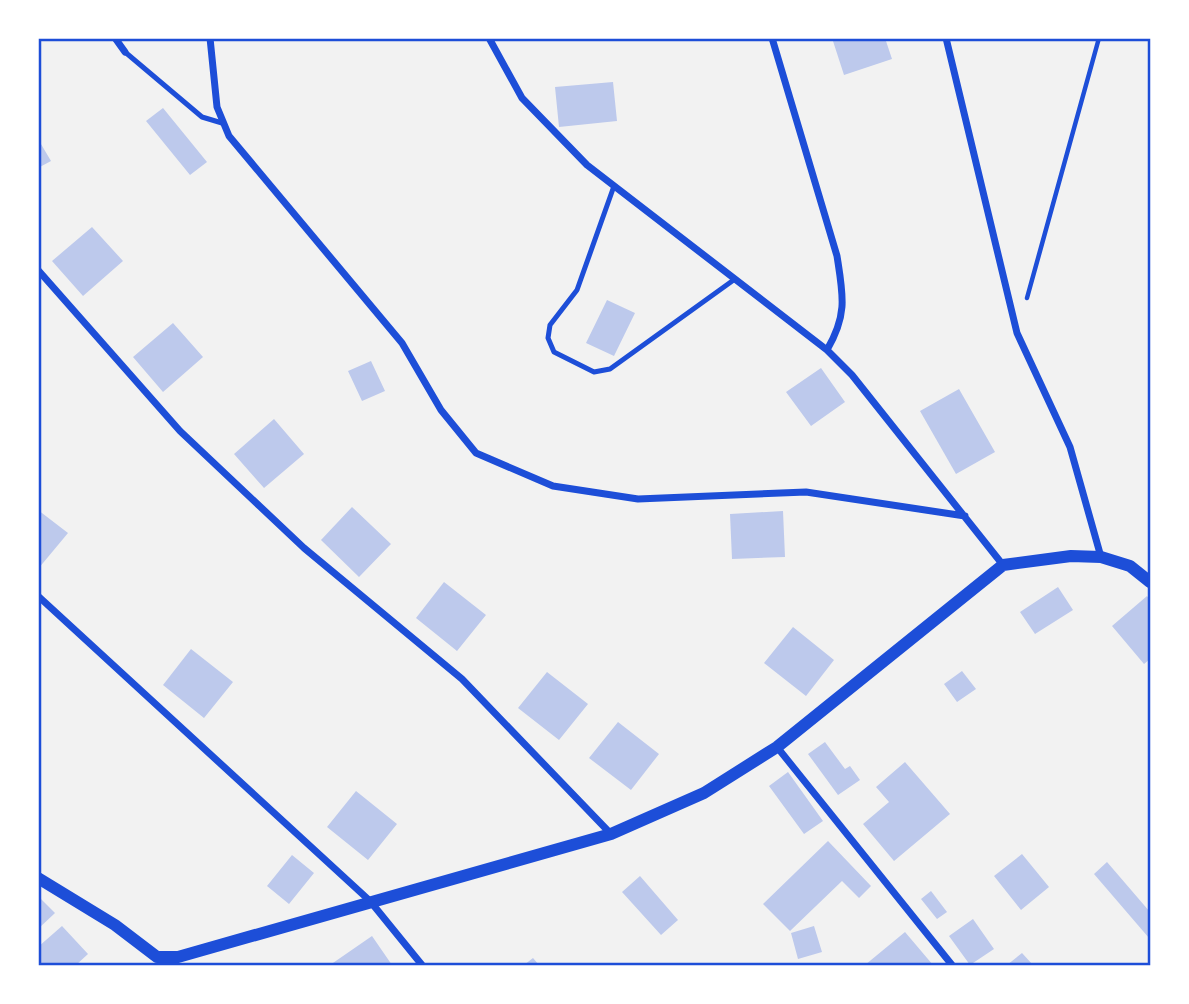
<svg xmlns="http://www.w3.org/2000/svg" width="1189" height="1004" font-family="'Noto Serif',serif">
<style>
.building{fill:#bdc9ec}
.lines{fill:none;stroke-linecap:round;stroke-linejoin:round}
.path{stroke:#1d4ed8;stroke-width:4.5}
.service{stroke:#1d4ed8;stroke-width:5}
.minor{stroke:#1d4ed8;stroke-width:7}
.tertiary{stroke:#1d4ed8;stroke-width:12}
.neatline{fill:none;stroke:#1d4ed8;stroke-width:2.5}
</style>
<rect width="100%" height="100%" fill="#f2f2f2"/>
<path class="building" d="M 832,38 L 885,38 L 892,59 L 844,75 Z
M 613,82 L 617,121 L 559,127 L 555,87 Z
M 163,108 L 207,162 L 190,175 L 146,121 Z
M 38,139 L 51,161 L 38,168 Z
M 92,227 L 123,261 L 83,296 L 52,261 Z
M 607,300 L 635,313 L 614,356 L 586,343 Z
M 173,323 L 203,357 L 163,392 L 133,357 Z
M 371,361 L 385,391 L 362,401 L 348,371 Z
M 821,368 L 845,402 L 811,426 L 786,392 Z
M 959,389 L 995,452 L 956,474 L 920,411 Z
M 274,419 L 304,454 L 264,488 L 234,454 Z
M 352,507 L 391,544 L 359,577 L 321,540 Z
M 38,510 L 68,533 L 38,569 Z
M 783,511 L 785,557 L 732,559 L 730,514 Z
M 444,582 L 486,615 L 457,651 L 416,618 Z
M 1058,587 L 1073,610 L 1035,634 L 1020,612 Z
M 1147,596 L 1150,600 L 1150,659 L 1144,664 L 1112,626 Z
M 793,627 L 834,660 L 806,696 L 764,663 Z
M 191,649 L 233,682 L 204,718 L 163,685 Z
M 962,671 L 976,689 L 957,702 L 944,684 Z
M 547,672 L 588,704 L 559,740 L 518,708 Z
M 618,722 L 659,754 L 631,790 L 589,758 Z
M 825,742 L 845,769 L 850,766 L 860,780 L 838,795 L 808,754 Z
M 905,762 L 950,814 L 894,861 L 863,824 L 889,802 L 876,787 Z
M 788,772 L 823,821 L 804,834 L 769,786 Z
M 356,791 L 397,824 L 368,860 L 327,827 Z
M 828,841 L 871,886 L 859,898 L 842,881 L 790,931 L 763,904 Z
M 1022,854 L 1049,887 L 1021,910 L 994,876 Z
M 292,855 L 314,873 L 289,904 L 267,886 Z
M 1107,862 L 1150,912 L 1149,938 L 1094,874 Z
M 640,876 L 678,920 L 661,935 L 622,892 Z
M 931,891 L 947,912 L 937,919 L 921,899 Z
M 38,896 L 55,913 L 38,929 Z
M 973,919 L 994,949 L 970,965 L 949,936 Z
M 62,926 L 88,954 L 76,965 L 38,965 L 38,947 Z
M 814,926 L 822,952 L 798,959 L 791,933 Z
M 905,932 L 933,965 L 865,965 Z
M 372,936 L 392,965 L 330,965 Z
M 1022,953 L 1033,965 L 1007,965 Z
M 533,958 L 539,965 L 524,965 Z"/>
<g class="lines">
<path class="path" d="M 1027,298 L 1099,38"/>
<path class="service" d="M 125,52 L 202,117 L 222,123
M 614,186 L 577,290 L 550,325 L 548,338 L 554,352 L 594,372 L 610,369 L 735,279"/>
<path class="minor" d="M 115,38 L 125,52
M 210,38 L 217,107 L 229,136 L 402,343 L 441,410 L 476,453 L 553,486 L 638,499 L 806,492 L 965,516
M 489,38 L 522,98 L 587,165 L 827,350 L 852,375 L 1003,565
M 772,38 L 837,256 C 843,295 848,314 827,350
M 946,38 L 1017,333 L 1070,447 L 1101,557
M 38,270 L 180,431 L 304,548 L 462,679 L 611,834
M 38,596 L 370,901 L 422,965
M 777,747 L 952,965"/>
<path class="tertiary" d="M 38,878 L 115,925 L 157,957 L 178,957 L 611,834 L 704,793 L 777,747 L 1003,565 L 1071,556 L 1101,557 L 1130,566 L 1150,582"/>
</g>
<rect width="1189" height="1004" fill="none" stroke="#ffffff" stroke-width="80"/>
<rect x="40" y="40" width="1109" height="924" class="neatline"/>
</svg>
